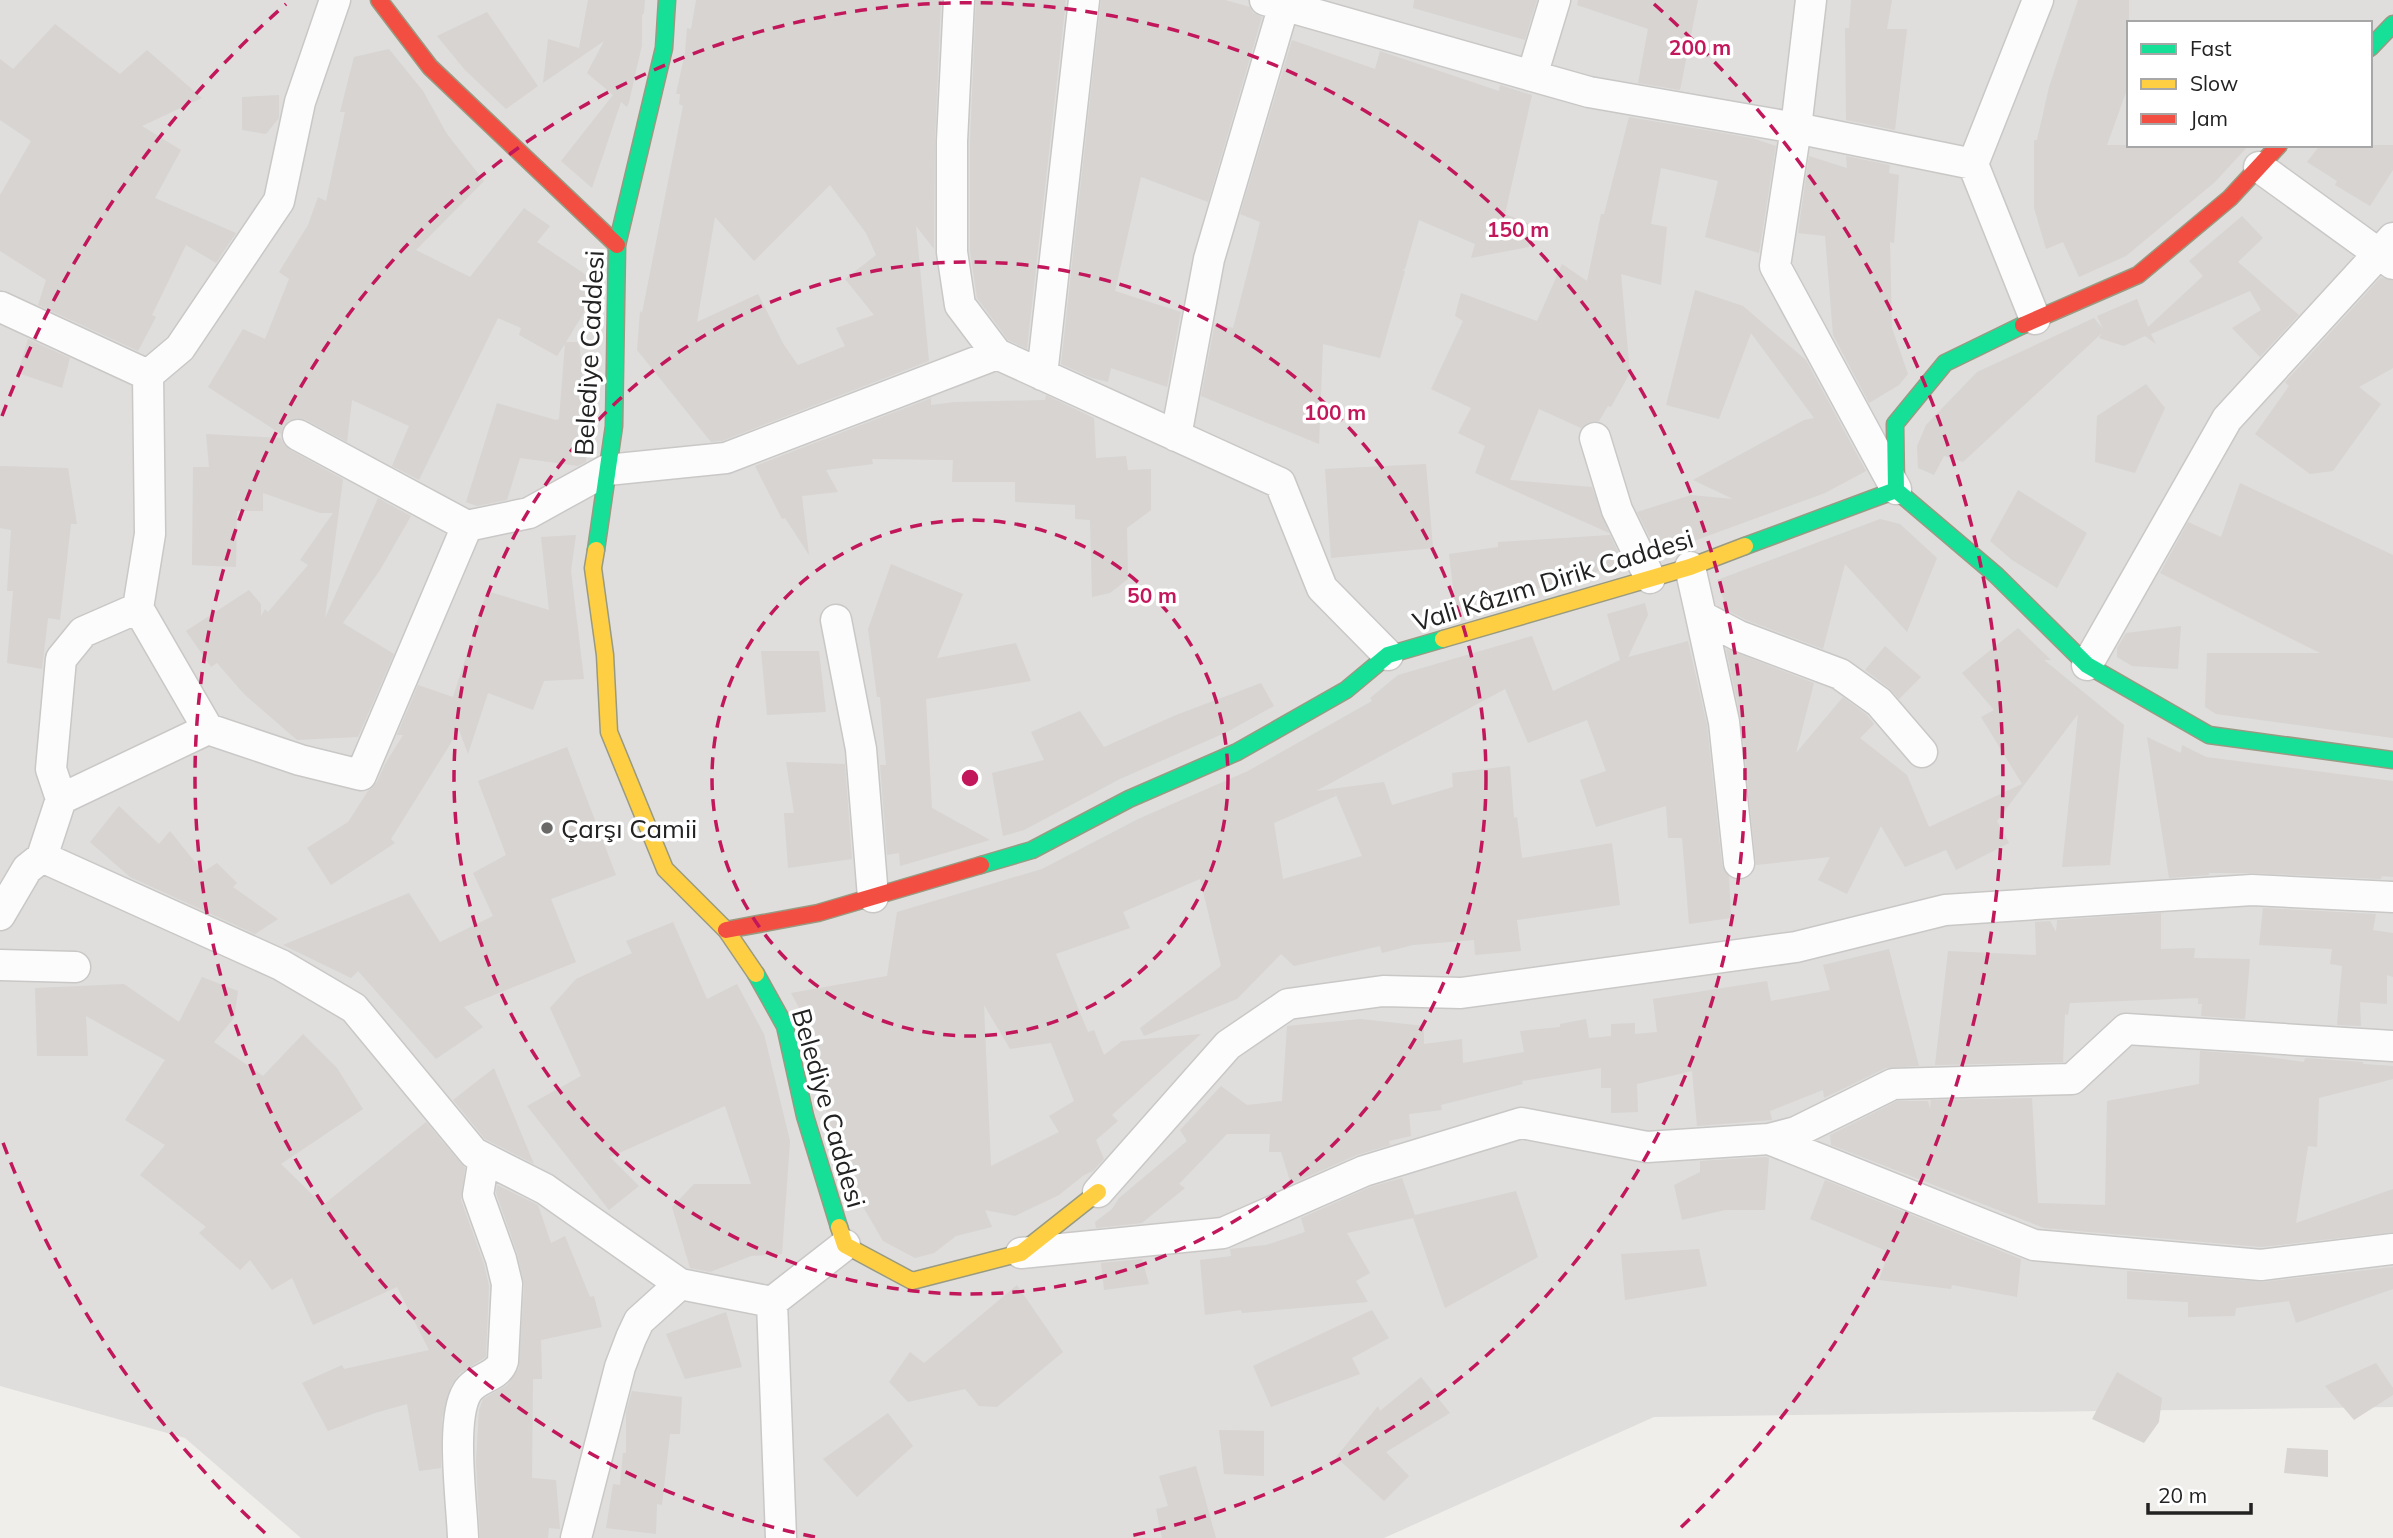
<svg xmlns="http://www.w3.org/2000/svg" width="2393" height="1538" font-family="Mulish,sans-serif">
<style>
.residential{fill:#dfdedc;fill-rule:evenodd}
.building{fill:#d7d4d2;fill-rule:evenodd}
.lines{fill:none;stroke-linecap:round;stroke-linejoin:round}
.street-casing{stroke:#c9c8c7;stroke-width:33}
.fast-casing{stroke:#999a82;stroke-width:19}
.slow-casing{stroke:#999a82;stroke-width:19}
.jam-casing{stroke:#999a82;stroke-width:19}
.street{stroke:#fdfcfc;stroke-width:30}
.fast{stroke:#16e098;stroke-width:16}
.slow{stroke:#ffcf43;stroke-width:16}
.jam{stroke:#f24e42;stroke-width:16}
.ring{fill:none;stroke:#c2185b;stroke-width:3.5;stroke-dasharray:12 9}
.poi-dot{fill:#6a6968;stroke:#fff;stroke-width:2.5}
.labels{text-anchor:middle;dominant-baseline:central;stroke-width:7;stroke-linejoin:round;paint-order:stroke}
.street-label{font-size:26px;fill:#222;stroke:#fff}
.poi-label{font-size:26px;fill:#222;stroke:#fff;text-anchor:start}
.centre{fill:#c2185b;stroke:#fff;stroke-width:3.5}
.ring-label{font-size:21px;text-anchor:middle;font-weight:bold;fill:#c2185b;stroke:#fff;stroke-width:7;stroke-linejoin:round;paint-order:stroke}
</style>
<rect width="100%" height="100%" fill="#f0eeeb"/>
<path class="residential" d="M 0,0 L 2393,0 L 2393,1407 L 1654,1417 L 1384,1538 L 301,1538 L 185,1438 L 0,1386 ZM 2129,23 L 2370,23 L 2370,145 L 2129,145 Z"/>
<path class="building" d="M 588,0 L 645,0 L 644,13 L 642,15 L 642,45 L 629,102 L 627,107 L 621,102 L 592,188 L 561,161 L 613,95 L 587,73 L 604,41 L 543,83 L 548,39 L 579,48 Z
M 696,0 L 941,0 L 935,140 L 934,249 L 916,226 L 929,361 L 722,441 L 711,442 L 637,350 L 640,311 L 642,313 L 683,106 L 679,104 L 680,94 L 676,94 L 685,53 L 687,28 L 691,29 ZM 830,185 L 866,233 L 876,255 L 845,279 L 874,315 L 836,328 L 845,346 L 798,365 L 784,345 L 758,294 L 697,322 L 715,217 L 754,261 Z
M 976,0 L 1066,0 L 1027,349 L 1008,340 L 977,298 L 970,251 L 970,141 Z
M 1101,0 L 1225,0 L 1250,7 L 1253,13 L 1262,17 L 1208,202 L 1141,177 L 1115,291 L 1181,312 L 1167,387 L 1111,368 L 1108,382 L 1092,378 L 1061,364 Z
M 1414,0 L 1537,0 L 1525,40 L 1413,8 Z
M 1578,0 L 1698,0 L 1680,90 L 1638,83 L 1648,29 L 1577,5 Z
M 1851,0 L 1892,0 L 1887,29 L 1907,29 L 1895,130 L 1846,120 L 1845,28 L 1849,28 Z
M 2078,0 L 2129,0 L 2129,84 L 2107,145 L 2249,145 L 2215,182 L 2126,256 L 2079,277 L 2063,242 L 2046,249 L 2034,208 L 2034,140 L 2037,140 L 2049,87 Z
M 487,12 L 538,86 L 506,109 L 465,70 L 437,36 Z
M 55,24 L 120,74 L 147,50 L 202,98 L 142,126 L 181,150 L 155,198 L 236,233 L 216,263 L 186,245 L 152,315 L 156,317 L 138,351 L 38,305 L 46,280 L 0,251 L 0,195 L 31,141 L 0,120 L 0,59 L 13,69 Z
M 1292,40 L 1375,69 L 1380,51 L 1499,91 L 1500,85 L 1532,95 L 1505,214 L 1535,226 L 1529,247 L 1471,258 L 1475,244 L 1419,220 L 1405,269 L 1402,270 L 1405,271 L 1380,358 L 1323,344 L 1319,444 L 1201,396 L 1215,323 L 1233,328 L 1254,247 L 1260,222 L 1240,214 Z
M 389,49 L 423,91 L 447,134 L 484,181 L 416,250 L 470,277 L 524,208 L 550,226 L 537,242 L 595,281 L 594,296 L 566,342 L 579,342 L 588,428 L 586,462 L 578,466 L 520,458 L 507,500 L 477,506 L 466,502 L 497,403 L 556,420 L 559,419 L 565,344 L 557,356 L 519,335 L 521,328 L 498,318 L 419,480 L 392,466 L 409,426 L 352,400 L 347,442 L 306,420 L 298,418 L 288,421 L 283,426 L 281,434 L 208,387 L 243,329 L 265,339 L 289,279 L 279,272 L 308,225 L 318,197 L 326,201 L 345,112 L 340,112 L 354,57 Z
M 279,95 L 279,118 L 266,134 L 242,130 L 242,97 Z
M 1629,117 L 1752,138 L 1776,146 L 1759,253 L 1705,237 L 1718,181 L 1661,168 L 1651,224 L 1667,227 L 1661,285 L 1621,274 L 1630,373 L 1611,407 L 1608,406 L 1599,421 L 1589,422 L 1581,428 L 1539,409 L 1510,480 L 1592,487 L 1609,533 L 1475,473 L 1485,446 L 1458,433 L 1471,408 L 1431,389 L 1463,321 L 1455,316 L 1461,293 L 1537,321 L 1562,264 L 1587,281 L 1601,214 L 1604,214 Z
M 2320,145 L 2393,145 L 2393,170 L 2370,206 L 2335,185 L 2337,181 L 2307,162 Z
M 1809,156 L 1847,168 L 1846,156 L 1890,165 L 1889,173 L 1899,175 L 1894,243 L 1890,242 L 1892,328 L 1908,374 L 1899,385 L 1869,403 L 1833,335 L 1825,236 L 1798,233 Z
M 2242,216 L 2263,238 L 2238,262 L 2299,315 L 2260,357 L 2232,328 L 2261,310 L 2250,291 L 2151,334 L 2156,344 L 2145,336 L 2124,346 L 2099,338 L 2102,333 L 1963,462 L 1944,456 L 1934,475 L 1918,468 L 1917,446 L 1926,425 L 1977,372 L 2094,318 L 2103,329 L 2097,316 L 2137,299 L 2148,327 L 2203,276 L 2189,261 Z
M 2381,277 L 2393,281 L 2393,368 L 2359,387 L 2381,404 L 2333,471 L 2310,474 L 2255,434 L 2289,386 L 2285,382 Z
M 1695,290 L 1743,306 L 1806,360 L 1866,471 L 1825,493 L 1658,554 L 1637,512 L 1691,495 L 1733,499 L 1693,480 L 1804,420 L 1814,418 L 1751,333 L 1719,419 L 1666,405 Z
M 28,339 L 70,358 L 62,388 L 18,373 Z
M 2146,384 L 2165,408 L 2135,473 L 2095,462 L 2097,416 Z
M 1046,395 L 1094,418 L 1096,458 L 1126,456 L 1128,470 L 1151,469 L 1151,510 L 1127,528 L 1128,579 L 1110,593 L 1092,597 L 1090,520 L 1075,519 L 1075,505 L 1015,502 L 1015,482 L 952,482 L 953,460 L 872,459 L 873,464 L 826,470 L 838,492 L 802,496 L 809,555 L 785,518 L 782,519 L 755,466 L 931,398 L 931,405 L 955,402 L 1045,400 Z
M 206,434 L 281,438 L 284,445 L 290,450 L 343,479 L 325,618 L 378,498 L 411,516 L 380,570 L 343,623 L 394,654 L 358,737 L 297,740 L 244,694 L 217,663 L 211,667 L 186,631 L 249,590 L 261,604 L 261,616 L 265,609 L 268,612 L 308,565 L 300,560 L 333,513 L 320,513 L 263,493 L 263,511 L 237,511 L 236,567 L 192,565 L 193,467 L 209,467 Z
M 1426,464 L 1433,548 L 1331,558 L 1325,469 Z
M 0,466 L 68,468 L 77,524 L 71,524 L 60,620 L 48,618 L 42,669 L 7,663 L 13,591 L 7,591 L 11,530 L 0,528 Z
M 2240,483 L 2393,555 L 2393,738 L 2216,714 L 2205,707 L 2207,653 L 2320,653 L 2160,573 L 2188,522 L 2221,537 Z
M 2018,490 L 2087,533 L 2057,588 L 2012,560 L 1990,541 Z
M 1880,519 L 1900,524 L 1937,558 L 1907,632 L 1845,564 L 1823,649 L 1746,620 L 1727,610 L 1717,580 Z
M 576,535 L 571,571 L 584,679 L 544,681 L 533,710 L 488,693 L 468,754 L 459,730 L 391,839 L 395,843 L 331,885 L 307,848 L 348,822 L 368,791 L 377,782 L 385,764 L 403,735 L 397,735 L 418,685 L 453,697 L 487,591 L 549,610 L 541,537 Z
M 1610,535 L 1624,564 L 1456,612 L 1449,554 L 1498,547 L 1498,542 Z
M 891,564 L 963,594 L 937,658 L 1016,643 L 1031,681 L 926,699 L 932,808 L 990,840 L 900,866 L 899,853 L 887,855 L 880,765 L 886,765 L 880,697 L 877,697 L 868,629 Z
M 1645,603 L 1648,615 L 1628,657 L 1688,641 L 1707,725 L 1722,865 L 1729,876 L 1731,918 L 1689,924 L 1682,838 L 1668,838 L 1666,806 L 1596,827 L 1580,780 L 1606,771 L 1587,720 L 1528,743 L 1505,689 L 1316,791 L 1384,782 L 1392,805 L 1453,787 L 1452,773 L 1510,766 L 1514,818 L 1517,817 L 1522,858 L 1612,843 L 1620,905 L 1517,920 L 1521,951 L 1475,955 L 1474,940 L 1413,945 L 1382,953 L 1380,946 L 1294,966 L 1281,954 L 1237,999 L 1144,1036 L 1140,1028 L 1221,966 L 1200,879 L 1123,912 L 1130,928 L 1056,954 L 1088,1032 L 1094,1030 L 1104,1055 L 1122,1041 L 1201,1034 L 1112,1115 L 1118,1121 L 1096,1140 L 1104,1159 L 1093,1171 L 1084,1175 L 1059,1195 L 1015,1216 L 985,1210 L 992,1227 L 956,1236 L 934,1253 L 915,1258 L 883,1241 L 855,1193 L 852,1195 L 826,1110 L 806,1021 L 791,993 L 887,976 L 897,912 L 1042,869 L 1138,819 L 1248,771 L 1372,701 L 1370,698 L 1398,675 L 1532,636 L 1553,691 L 1620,660 L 1607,614 ZM 1334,790 L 1362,856 L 1283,879 L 1274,823 L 1336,796 ZM 984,1005 L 1010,1049 L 1051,1043 L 1074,1101 L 1049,1116 L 1059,1132 L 991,1166 Z
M 2181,626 L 2178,669 L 2132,666 L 2117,657 L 2117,648 L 2126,633 Z
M 2018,628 L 2051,660 L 2044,660 L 2124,725 L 2110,865 L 2062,867 L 2078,714 L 1997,821 L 2009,843 L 1956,870 L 1946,850 L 1905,867 L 1881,826 L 1847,894 L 1818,880 L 1830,857 L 1756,865 L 1741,720 L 1726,649 L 1814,683 L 1796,753 L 1843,697 L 1867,715 L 1874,724 L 1860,738 L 1907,775 L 1929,827 L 2022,784 L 1981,717 L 1994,710 L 1962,673 Z
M 1885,646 L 1921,677 L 1899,699 L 1889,688 L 1865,670 Z
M 761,651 L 819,651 L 826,712 L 767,715 Z
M 1261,683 L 1274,706 L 1227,732 L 1120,779 L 1024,830 L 1003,836 L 992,773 L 1044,760 L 1031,732 L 1080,711 L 1104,747 L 1176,715 Z
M 2147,737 L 2181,753 L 2182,745 L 2206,757 L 2393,781 L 2393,877 L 2382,876 L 2381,879 L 2253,873 L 2209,873 L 2209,875 L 2169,878 Z
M 567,747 L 616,875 L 551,899 L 576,962 L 464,1007 L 483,1027 L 436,1059 L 358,971 L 351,978 L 283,945 L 409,893 L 440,942 L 493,916 L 473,873 L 506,855 L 478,781 Z
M 786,762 L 845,764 L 852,859 L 788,868 L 784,813 L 794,813 Z
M 119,806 L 159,844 L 170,831 L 203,872 L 217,863 L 237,883 L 233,887 L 278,919 L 255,934 L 130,877 L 90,842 Z
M 2263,908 L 2376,914 L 2373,930 L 2393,933 L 2393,977 L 2387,975 L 2387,1004 L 2360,1002 L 2361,1026 L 2337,1025 L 2342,966 L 2330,964 L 2332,949 L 2259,945 Z
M 2161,913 L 2161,949 L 2195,948 L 2194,958 L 2250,959 L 2245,1019 L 2201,1016 L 2202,1004 L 2198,1004 L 2198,998 L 2070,1003 L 2068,1015 L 2065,1014 L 2063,1062 L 1935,1065 L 1948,951 L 2036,955 L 2035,922 L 2050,921 L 2056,932 L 2057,920 Z
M 673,922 L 707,999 L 737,984 L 764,1034 L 790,1141 L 782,1254 L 751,1256 L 710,1272 L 690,1268 L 672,1207 L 694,1184 L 751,1184 L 725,1106 L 610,1157 L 639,1186 L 609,1210 L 527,1106 L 581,1076 L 550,1008 L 576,979 L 632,953 L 626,941 Z
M 1889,949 L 1919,1066 L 1886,1068 L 1824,1098 L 1823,1090 L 1770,1111 L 1772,1120 L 1697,1126 L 1692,1071 L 1637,1084 L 1638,1112 L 1611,1113 L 1611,1088 L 1601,1088 L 1601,1068 L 1522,1081 L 1523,1084 L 1441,1105 L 1442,1110 L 1409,1114 L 1411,1136 L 1389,1141 L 1390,1145 L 1357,1155 L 1291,1184 L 1281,1152 L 1269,1152 L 1270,1134 L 1227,1134 L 1179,1184 L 1185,1188 L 1142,1223 L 1096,1228 L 1095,1222 L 1112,1209 L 1119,1198 L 1187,1141 L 1180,1130 L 1221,1086 L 1247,1105 L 1282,1101 L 1287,1026 L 1361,1019 L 1424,1026 L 1424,1044 L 1462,1039 L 1463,1063 L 1524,1052 L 1520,1031 L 1560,1027 L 1560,1024 L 1586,1019 L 1589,1038 L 1611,1036 L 1611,1024 L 1635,1023 L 1635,1034 L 1657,1032 L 1653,999 L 1767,981 L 1771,1001 L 1830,990 L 1823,965 Z
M 202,977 L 238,991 L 234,1018 L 214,1042 L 263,1076 L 303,1034 L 337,1068 L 363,1109 L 281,1164 L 323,1205 L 426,1122 L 465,1168 L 461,1200 L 484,1264 L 489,1286 L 486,1357 L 460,1373 L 451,1386 L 442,1419 L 441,1468 L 419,1471 L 407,1404 L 375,1413 L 328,1431 L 302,1383 L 342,1365 L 344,1369 L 429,1350 L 397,1287 L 313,1325 L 292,1278 L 272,1290 L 250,1260 L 240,1270 L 199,1233 L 206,1227 L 140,1175 L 165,1145 L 125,1120 L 165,1060 L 86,1016 L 88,1056 L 37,1056 L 35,988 L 124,984 L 179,1022 Z
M 2200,1051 L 2246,1054 L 2304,1062 L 2305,1058 L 2363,1062 L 2363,1064 L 2393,1066 L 2393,1079 L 2319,1098 L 2317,1147 L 2308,1146 L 2296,1223 L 2393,1189 L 2393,1232 L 2261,1247 L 2044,1228 L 1831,1145 L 1830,1135 L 1897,1101 L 1928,1101 L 1930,1109 L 1931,1100 L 2032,1098 L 2038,1203 L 2105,1205 L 2107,1101 L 2199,1084 Z
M 494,1068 L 534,1164 L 485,1139 L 453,1100 Z
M 1766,1157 L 1769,1158 L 1765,1210 L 1725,1210 L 1682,1220 L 1674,1185 L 1700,1172 L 1700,1161 Z
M 1402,1178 L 1415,1215 L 1516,1191 L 1538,1257 L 1445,1308 L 1413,1218 L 1347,1233 L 1370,1273 L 1356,1281 L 1368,1302 L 1242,1313 L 1241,1310 L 1205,1315 L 1200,1260 L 1231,1256 L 1230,1249 L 1266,1245 L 1305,1232 L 1301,1218 L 1370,1187 Z
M 1825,1180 L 2021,1259 L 2017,1297 L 1952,1285 L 1951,1289 L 1879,1280 L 1889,1252 L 1810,1219 Z
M 497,1185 L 538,1205 L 551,1243 L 565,1236 L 590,1297 L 594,1296 L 602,1327 L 541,1340 L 542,1379 L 533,1379 L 532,1478 L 556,1480 L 560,1529 L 549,1528 L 548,1538 L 480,1538 L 476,1462 L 479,1410 L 483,1399 L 507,1385 L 519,1368 L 524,1285 L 517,1253 L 496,1193 Z
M 1699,1249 L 1707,1286 L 1625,1300 L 1621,1254 Z
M 1142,1259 L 1149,1284 L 1104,1290 L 1101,1263 Z
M 2393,1267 L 2393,1289 L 2296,1323 L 2289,1301 L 2236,1308 L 2235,1316 L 2188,1317 L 2188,1302 L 2127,1299 L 2127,1271 L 2263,1282 Z
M 1017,1285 L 1063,1352 L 997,1407 L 979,1406 L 965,1389 L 908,1402 L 889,1382 L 910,1352 L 924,1363 Z
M 1372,1310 L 1389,1338 L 1352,1358 L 1360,1374 L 1271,1407 L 1253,1366 Z
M 726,1312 L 742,1367 L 685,1379 L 666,1334 Z
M 2376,1363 L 2393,1388 L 2393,1395 L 2354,1420 L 2325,1386 Z
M 2117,1372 L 2162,1398 L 2159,1422 L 2144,1443 L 2092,1419 Z
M 1421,1377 L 1450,1413 L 1386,1452 L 1409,1476 L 1384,1501 L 1336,1457 L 1378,1406 L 1380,1411 Z
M 632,1391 L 682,1397 L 680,1434 L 670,1434 L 662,1505 L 657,1504 L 656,1534 L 606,1528 L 613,1484 L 620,1485 L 623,1453 L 626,1453 L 626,1412 Z
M 888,1413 L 913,1446 L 857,1497 L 823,1459 Z
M 1219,1430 L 1264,1431 L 1264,1476 L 1224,1474 Z
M 2287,1448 L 2328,1450 L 2328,1477 L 2284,1473 Z
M 1196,1466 L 1216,1538 L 1162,1538 L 1156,1509 L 1168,1506 L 1159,1476 Z"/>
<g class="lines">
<g class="street-casing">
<path id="street" d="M 959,0 L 952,141 L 952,252 L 960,305 L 997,354 L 1280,483 L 1322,588 L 1388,655
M 1265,0 L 1589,92 L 1796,128 L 1811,0
M 1532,76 L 1555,0
M 2259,167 L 2393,264
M 1,307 L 148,375
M 2035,319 L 1973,164 L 2038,0
M 148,375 L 150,534 L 138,608 L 208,729 L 300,760 L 361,775 L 467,526
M 148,375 L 180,348 L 279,201 L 300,102 L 335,0
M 1042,375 L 1084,0
M 298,435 L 467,526 L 529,513 L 607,470 L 726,458 L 997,354
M 1176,436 L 1209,259 L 1284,5
M 1595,438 L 1617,510 L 1650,578
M 1896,489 L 1775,266 L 1796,128 L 1973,164
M 1690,567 L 1701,616 L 1739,636 L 1840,674 L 1879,702 L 1922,752
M 1701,616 L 1724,722 L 1739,863
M 836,620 L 861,749 L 873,897
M 2087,665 L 2227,419 L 2393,238
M 61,799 L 208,729
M 42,857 L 281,965 L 354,1008 L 474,1153 L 545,1189 L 680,1284 L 772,1302 L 781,1538
M 0,915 L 27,869 L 42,857 L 61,799 L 51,769 L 61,659 L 83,632 L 138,608
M 0,965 L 75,967
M 1769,1139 L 1796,1132 L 1893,1084 L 2072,1079 L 2126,1029 L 2393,1046
M 1098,1192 L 1228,1045 L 1288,1004 L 1383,991 L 1461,993 L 1796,947 L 1945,910 L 2252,890 L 2393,897
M 1021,1253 L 1223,1233 L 1364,1171 L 1521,1123 L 1647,1147 L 1769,1139 L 2034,1245 L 2261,1265 L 2393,1249
M 772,1302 L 845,1245
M 463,1538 C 462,1503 450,1420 467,1392 C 476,1377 498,1378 503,1361 L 507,1284 L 501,1259 L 478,1195 L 484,1158
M 576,1538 L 620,1367 L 631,1338 L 639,1321 L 680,1284"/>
</g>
<g class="fast-casing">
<path id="fast" d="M 2370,48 L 2393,24
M 1896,490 L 1996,575 L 2087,665 L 2209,735 L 2393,760
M 1745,546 L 1896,490 L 1895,424 L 1945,363 L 2023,325
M 596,550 L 614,426 L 617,245 L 664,48 L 667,0
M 981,865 L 1032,850 L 1129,799 L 1237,752 L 1346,690 L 1388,655 L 1443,639
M 756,974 L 785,1026 L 805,1116 L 839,1227"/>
</g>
<g class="slow-casing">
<path id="slow" d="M 596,550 L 593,568 L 605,655 L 609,732 L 665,869 L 726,930 L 756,974
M 1443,639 L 1690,567 L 1745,546
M 839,1227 L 845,1245 L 912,1281 L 1021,1253 L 1098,1192"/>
</g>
<g class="jam-casing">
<path id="jam" d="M 379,0 L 430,67 L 617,245
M 2023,325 L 2138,275 L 2230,198 L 2279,145
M 726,930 L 818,913 L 981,865"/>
</g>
<use href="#street" class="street"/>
<use href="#fast" class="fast"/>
<use href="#slow" class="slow"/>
<use href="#jam" class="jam"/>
</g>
<g class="ring">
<circle cx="970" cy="778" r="258"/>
<circle cx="970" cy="778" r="516"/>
<path d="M815 1537A775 775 0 1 1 1125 1537"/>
<path d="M265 1533A1033 1033 0 0 1 2 1140M2 416A1033 1033 0 0 1 286 4M1654 4A1033 1033 0 0 1 1675 1533"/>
</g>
<circle class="poi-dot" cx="547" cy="828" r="7"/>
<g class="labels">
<g class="street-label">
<text transform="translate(589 353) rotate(-87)">Belediye Caddesi</text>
<text transform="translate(1553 580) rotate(-17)">Vali Kâzım Dirik Caddesi</text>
<text transform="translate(829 1108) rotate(74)">Belediye Caddesi</text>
</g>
<g class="poi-label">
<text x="561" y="828">Çarşı Camii</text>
</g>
</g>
<circle cx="970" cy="778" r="10" class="centre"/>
<g class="ring-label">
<text x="1700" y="55">200 m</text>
<text x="1518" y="237">150 m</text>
<text x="1335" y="420">100 m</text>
<text x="1152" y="603">50 m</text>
</g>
<rect x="2127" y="21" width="245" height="126" fill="#ffffff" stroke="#a7a7a7" stroke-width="2"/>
<rect x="2141" y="44" width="35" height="10" fill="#16e098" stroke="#a7a7a7" stroke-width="2"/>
<text x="2190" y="56" font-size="21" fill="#222222">Fast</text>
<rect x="2141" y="79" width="35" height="10" fill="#ffcf43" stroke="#a7a7a7" stroke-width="2"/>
<text x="2190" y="91" font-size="21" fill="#222222">Slow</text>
<rect x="2141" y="114" width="35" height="10" fill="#f24e42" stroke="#a7a7a7" stroke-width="2"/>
<text x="2190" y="126" font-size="21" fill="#222222">Jam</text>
<path d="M2148 1503v10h103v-10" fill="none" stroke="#222222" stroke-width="3.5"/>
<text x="2158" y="1503" font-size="21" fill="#222222" stroke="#ffffff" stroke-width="5" paint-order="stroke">20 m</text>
</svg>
